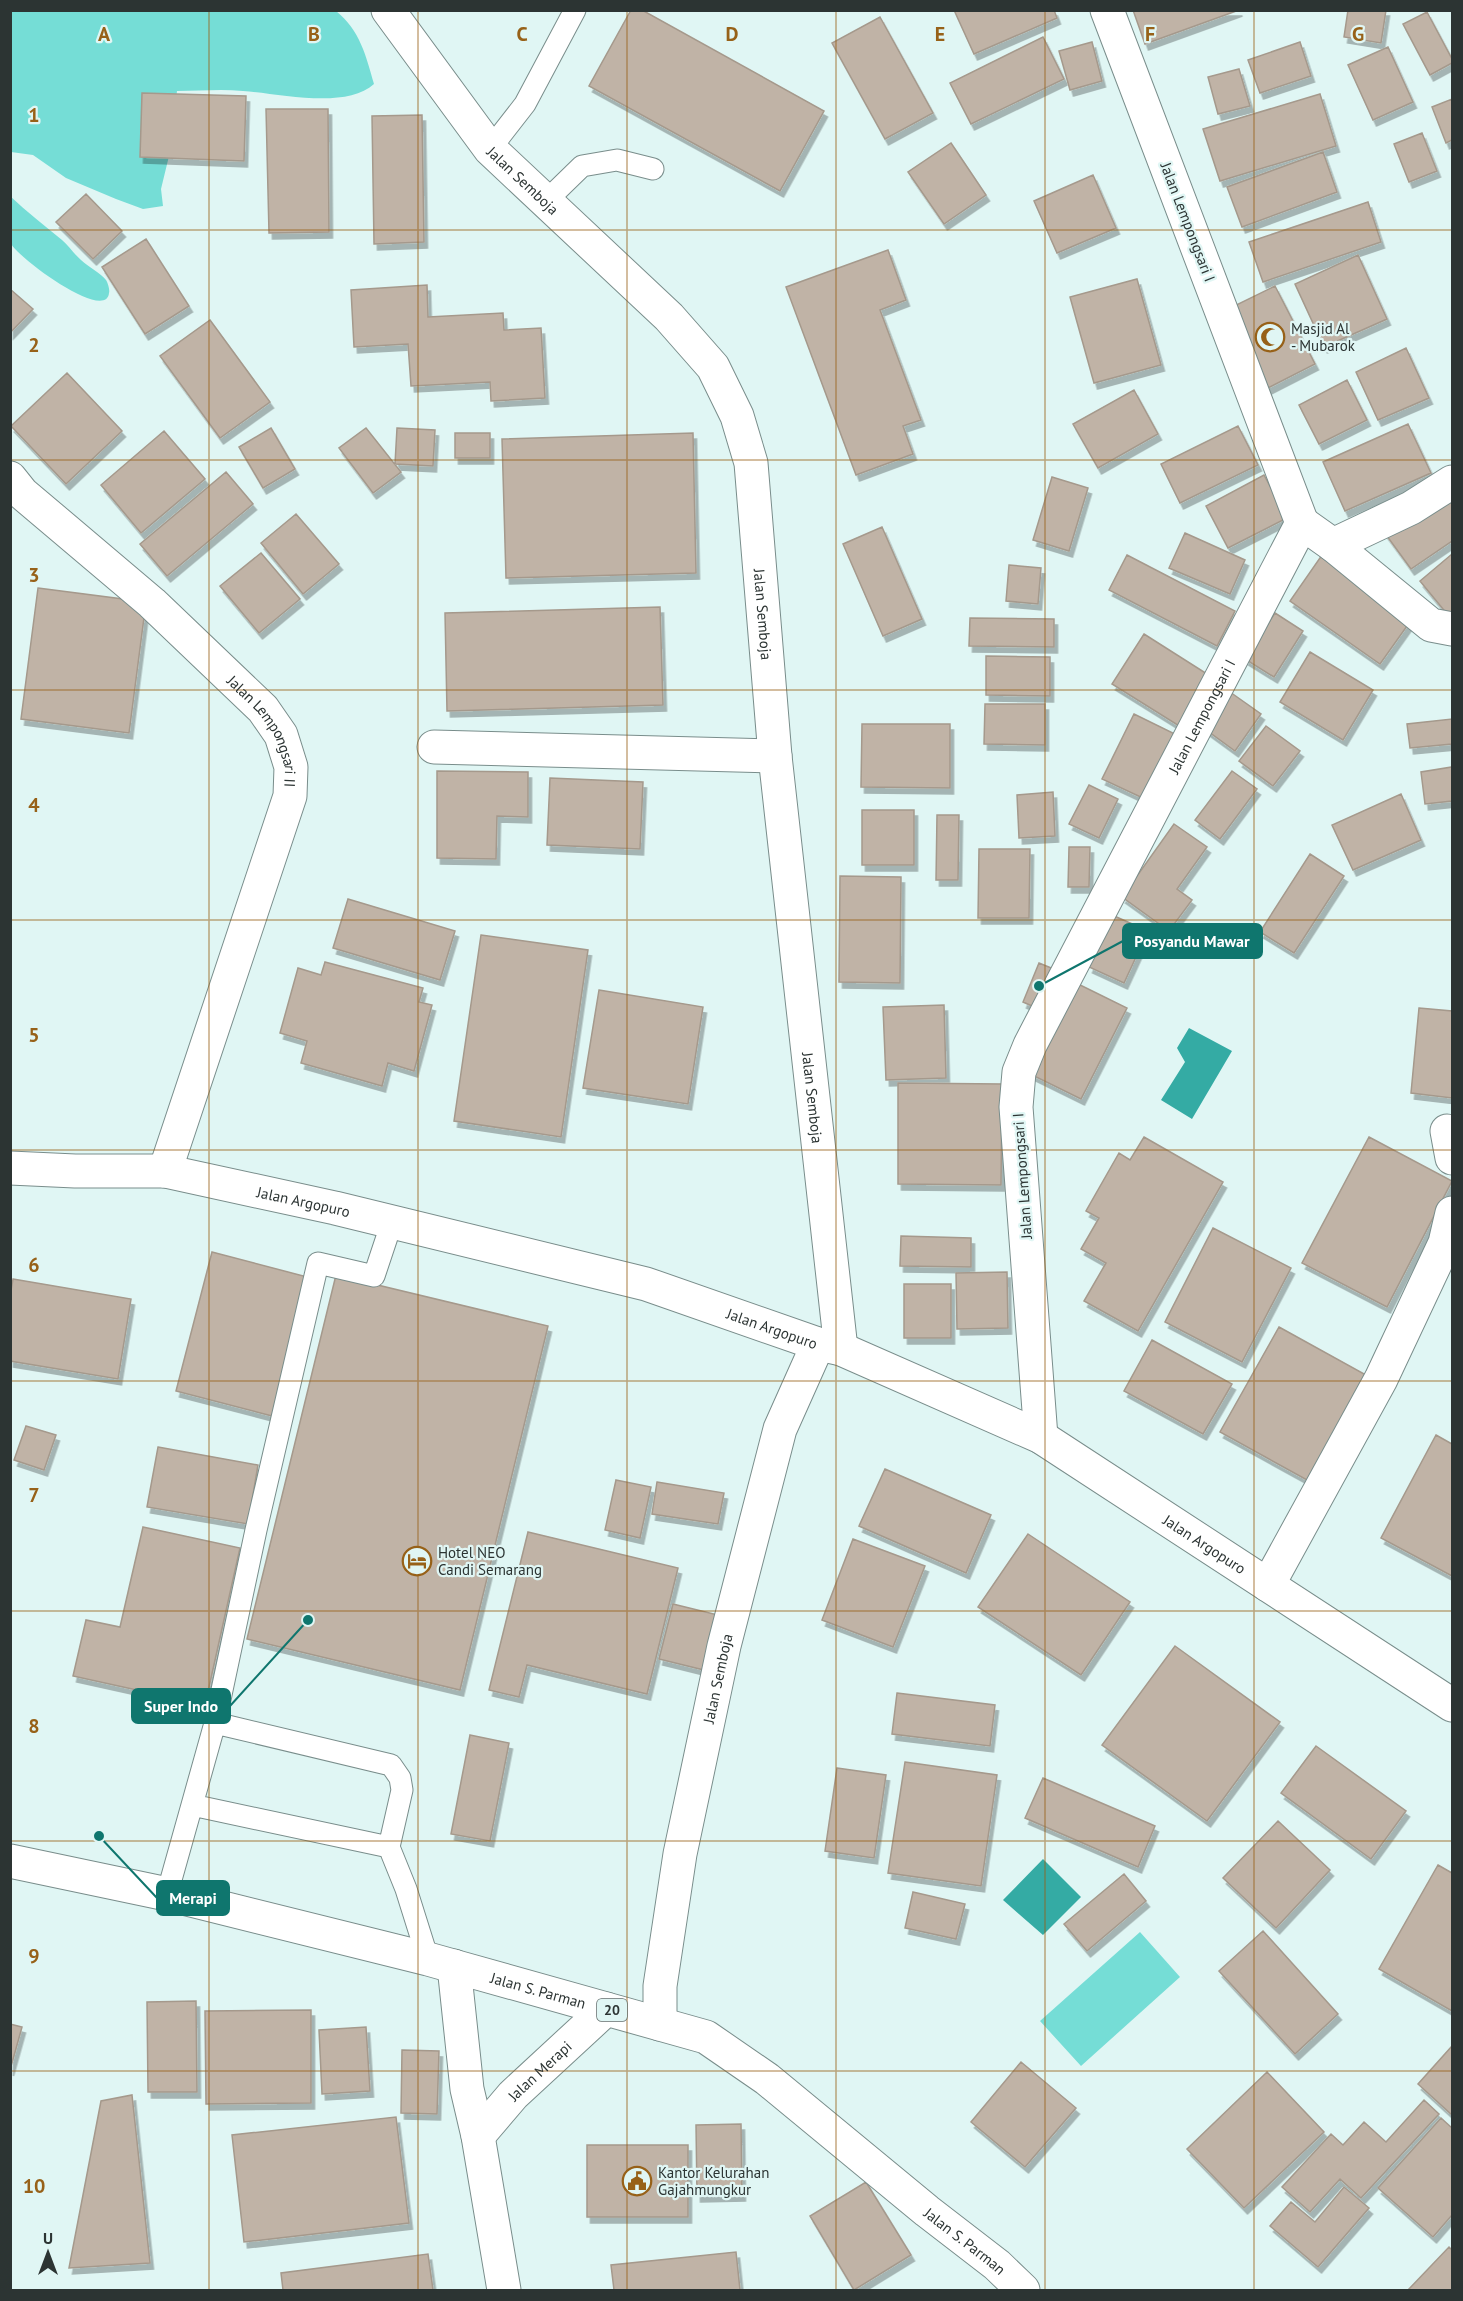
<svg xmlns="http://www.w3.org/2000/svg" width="1463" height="2301" font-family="'PT Sans',sans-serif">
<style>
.green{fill:#75ddd6}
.water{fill:#34aba4}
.building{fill:#c0b3a6;stroke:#a5998c;stroke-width:1.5;filter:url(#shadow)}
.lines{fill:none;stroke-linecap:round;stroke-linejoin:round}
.lane-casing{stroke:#798d8b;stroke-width:23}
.street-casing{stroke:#798d8b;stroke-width:35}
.highway-casing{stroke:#798d8b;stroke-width:35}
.lane{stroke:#fff;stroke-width:21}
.street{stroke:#fff;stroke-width:33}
.highway{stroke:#fff;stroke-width:33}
.grid{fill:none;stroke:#976118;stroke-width:1.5;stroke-opacity:0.55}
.labels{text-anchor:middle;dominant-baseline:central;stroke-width:4.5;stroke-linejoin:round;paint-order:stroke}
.shield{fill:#e0f6f4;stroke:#626e6d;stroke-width:1.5}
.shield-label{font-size:14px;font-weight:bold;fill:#2c3433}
.street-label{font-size:15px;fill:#2c3433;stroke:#e0f6f4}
.poi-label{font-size:15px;fill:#2c3433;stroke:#e0f6f4;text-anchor:start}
.grid-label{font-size:20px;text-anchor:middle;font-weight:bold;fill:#976118;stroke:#e0f6f4;stroke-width:4.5;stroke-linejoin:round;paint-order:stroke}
.leader{fill:none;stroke:#0f766e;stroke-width:2}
.callout-dot{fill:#0f766e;stroke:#e0f6f4;stroke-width:2}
.callout{fill:#0f766e;stroke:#0f766e;stroke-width:2}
.callout-label{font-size:16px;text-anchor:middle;font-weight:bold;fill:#fff}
</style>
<defs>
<filter id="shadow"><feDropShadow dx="3.5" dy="6" stdDeviation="0" flood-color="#0004"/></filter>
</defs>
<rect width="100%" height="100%" fill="#e0f6f4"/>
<path class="green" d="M 11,11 L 336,11 C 360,30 366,56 374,84 C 346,110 278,93 243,91 C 221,89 199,91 177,91 L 169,156 L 161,189 L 163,206 L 143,209 L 116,199 L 66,178 L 33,155 L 11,152 Z
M 10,196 C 27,212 45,226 62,240 C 69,246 74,254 81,260 C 88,267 101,273 106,280 C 108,283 110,290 109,293 C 106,323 16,257 10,242 C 8,234 10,206 10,196 Z
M 1140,1932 L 1180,1977 L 1081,2066 L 1040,2021 Z"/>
<path class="water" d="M 1189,1028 L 1232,1051 L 1192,1119 L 1161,1100 L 1185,1062 L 1177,1048 Z
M 1043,1859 L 1081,1897 L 1043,1935 L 1003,1900 Z"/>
<path class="building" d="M 631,10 L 642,10 L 824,111 L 780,191 L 589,86 Z
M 954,10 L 1054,10 L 1057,18 L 974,54 Z
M 1133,10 L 1239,10 L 1145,44 Z
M 1348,10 L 1386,10 L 1381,43 L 1344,37 Z
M 1427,12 L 1452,59 L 1452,63 L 1430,75 L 1403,24 Z
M 880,17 L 933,113 L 885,139 L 832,43 Z
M 1043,37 L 1064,79 L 971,124 L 950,83 Z
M 1092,42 L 1102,81 L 1070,90 L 1059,51 Z
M 1300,42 L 1311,76 L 1260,93 L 1248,60 Z
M 1388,47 L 1413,102 L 1373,120 L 1348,65 Z
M 1239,69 L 1250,106 L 1218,114 L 1208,77 Z
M 142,93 L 246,96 L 244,161 L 140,157 Z
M 1320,94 L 1336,146 L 1220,181 L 1203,129 Z
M 1452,99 L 1452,140 L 1446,143 L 1432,107 Z
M 266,109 L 328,109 L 329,232 L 269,233 Z
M 422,115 L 424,242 L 374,244 L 372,116 Z
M 1422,133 L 1437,171 L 1409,182 L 1394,144 Z
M 951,143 L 986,195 L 944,224 L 908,172 Z
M 1323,152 L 1337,192 L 1242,227 L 1227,187 Z
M 1093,175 L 1116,228 L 1057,253 L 1034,201 Z
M 86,194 L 122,231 L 93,259 L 56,222 Z
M 1368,202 L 1381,242 L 1263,282 L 1249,242 Z
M 146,239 L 189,306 L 145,334 L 102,267 Z
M 888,250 L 906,300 L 880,310 L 921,420 L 903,426 L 913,454 L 856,475 L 786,287 Z
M 1358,255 L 1387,319 L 1324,347 L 1295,284 Z
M 1137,279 L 1161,365 L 1094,383 L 1070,297 Z
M 427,285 L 428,317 L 503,313 L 504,330 L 541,328 L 545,398 L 491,401 L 490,382 L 411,386 L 408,344 L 354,347 L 351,290 Z
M 1275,286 L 1315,364 L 1266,389 L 1226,310 Z
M 10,289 L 33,309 L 10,333 Z
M 210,320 L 270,402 L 220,438 L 160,356 Z
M 1406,348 L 1429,398 L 1378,420 L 1356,372 Z
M 67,373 L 122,431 L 66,484 L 11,426 Z
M 1347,380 L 1367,420 L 1319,444 L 1299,405 Z
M 1134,390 L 1158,434 L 1098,468 L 1073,424 Z
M 1408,424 L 1431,473 L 1345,511 L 1323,462 Z
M 1238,426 L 1258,465 L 1180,503 L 1161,464 Z
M 271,428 L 295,469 L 263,488 L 239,447 Z
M 366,428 L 401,472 L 373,493 L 339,448 Z
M 397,428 L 435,430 L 433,466 L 395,464 Z
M 164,431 L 205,479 L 141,533 L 101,485 Z
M 455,433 L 490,433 L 490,458 L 455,458 Z
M 693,433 L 696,573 L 506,578 L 502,439 Z
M 226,472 L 253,504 L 167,576 L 140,544 Z
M 1264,475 L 1287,518 L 1228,548 L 1206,506 Z
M 1052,477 L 1088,488 L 1069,551 L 1033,540 Z
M 1452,492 L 1452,541 L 1411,569 L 1384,532 Z
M 296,514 L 339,564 L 303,594 L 261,543 Z
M 882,527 L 922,619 L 883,636 L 843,544 Z
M 1185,533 L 1245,560 L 1230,594 L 1169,568 Z
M 261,553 L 300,599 L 259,633 L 220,586 Z
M 1452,554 L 1452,620 L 1420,581 Z
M 1127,555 L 1235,611 L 1217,646 L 1109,590 Z
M 1322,555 L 1412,619 L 1380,664 L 1290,601 Z
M 1009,565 L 1041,568 L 1038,604 L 1006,601 Z
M 38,588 L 146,602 L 129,733 L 21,719 Z
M 660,607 L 663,705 L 447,711 L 445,613 Z
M 1275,613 L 1303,631 L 1274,677 L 1245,659 Z
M 970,618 L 1054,619 L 1054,647 L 969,646 Z
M 1144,634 L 1215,679 L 1184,729 L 1112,684 Z
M 1310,652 L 1373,690 L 1343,740 L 1280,702 Z
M 986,656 L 1050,657 L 1050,696 L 986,695 Z
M 1230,692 L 1261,714 L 1235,751 L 1205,729 Z
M 985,704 L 1045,704 L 1045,745 L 984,744 Z
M 1134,714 L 1179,736 L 1147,800 L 1102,779 Z
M 1452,719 L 1452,744 L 1410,748 L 1407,724 Z
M 862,724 L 950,724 L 950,788 L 861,787 Z
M 1266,726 L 1300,751 L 1273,786 L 1239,761 Z
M 1452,767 L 1452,801 L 1425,804 L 1421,772 Z
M 437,771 L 528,772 L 528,817 L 497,816 L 496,859 L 437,858 Z
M 1232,771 L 1257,789 L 1220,839 L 1195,820 Z
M 550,778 L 643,782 L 640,849 L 547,845 Z
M 1089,785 L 1118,799 L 1099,838 L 1069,824 Z
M 1053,792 L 1055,836 L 1019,838 L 1017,795 Z
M 1401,794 L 1421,840 L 1353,870 L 1332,825 Z
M 862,810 L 914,810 L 914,865 L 862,865 Z
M 937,815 L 959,815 L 958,880 L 936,880 Z
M 1174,824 L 1207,847 L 1177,889 L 1192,900 L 1169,931 L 1122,897 Z
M 1069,847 L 1090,847 L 1089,887 L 1068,887 Z
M 979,849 L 1030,849 L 1029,918 L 978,918 Z
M 1310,854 L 1344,876 L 1294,953 L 1260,932 Z
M 840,876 L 901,877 L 900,983 L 839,982 Z
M 348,899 L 455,931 L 440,980 L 333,948 Z
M 1112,915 L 1148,931 L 1124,983 L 1089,967 Z
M 481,935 L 588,950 L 561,1137 L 454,1121 Z
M 325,962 L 423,988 L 419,1002 L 432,1005 L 414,1071 L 388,1063 L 382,1086 L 301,1063 L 307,1041 L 280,1033 L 298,968 L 321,975 Z
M 1039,963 L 1056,970 L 1039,1009 L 1023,1002 Z
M 1072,981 L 1127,1008 L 1081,1099 L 1026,1072 Z
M 599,990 L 703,1007 L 688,1104 L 583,1088 Z
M 944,1005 L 946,1078 L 886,1080 L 883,1007 Z
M 1419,1008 L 1452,1011 L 1452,1098 L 1411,1093 Z
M 898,1083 L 1002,1084 L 1001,1185 L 898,1184 Z
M 1144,1137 L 1223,1182 L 1138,1331 L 1084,1301 L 1106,1263 L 1081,1249 L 1099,1218 L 1086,1211 L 1119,1153 L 1130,1160 Z
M 1369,1137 L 1452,1181 L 1387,1307 L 1302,1263 Z
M 1213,1228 L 1291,1268 L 1242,1362 L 1165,1322 Z
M 901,1236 L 971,1238 L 971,1267 L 900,1266 Z
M 212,1252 L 311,1278 L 276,1417 L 176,1391 Z
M 1007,1272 L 1008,1328 L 957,1329 L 956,1273 Z
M 336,1275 L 548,1326 L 460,1690 L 247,1639 Z
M 13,1279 L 131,1299 L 118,1379 L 10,1361 L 10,1296 Z
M 904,1284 L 951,1284 L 951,1338 L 904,1338 Z
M 1279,1327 L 1366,1375 L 1307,1480 L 1220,1432 Z
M 1152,1340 L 1232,1384 L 1203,1434 L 1124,1391 Z
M 26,1426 L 56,1435 L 44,1470 L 14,1460 Z
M 1436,1435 L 1452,1444 L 1452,1576 L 1381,1538 Z
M 158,1447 L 258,1465 L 248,1524 L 147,1507 Z
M 885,1469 L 991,1515 L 966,1573 L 859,1526 Z
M 616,1480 L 651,1487 L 640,1538 L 605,1530 Z
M 657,1482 L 724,1493 L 718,1524 L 652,1514 Z
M 143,1527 L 240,1548 L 205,1705 L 73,1676 L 86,1620 L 120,1627 Z
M 528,1532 L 678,1568 L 647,1694 L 527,1665 L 519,1697 L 489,1690 Z
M 1028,1534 L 1130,1602 L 1081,1675 L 978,1607 Z
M 853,1539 L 925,1566 L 893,1647 L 822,1620 Z
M 673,1604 L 718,1615 L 704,1670 L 659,1659 Z
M 1175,1646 L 1280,1722 L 1207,1821 L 1102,1745 Z
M 897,1693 L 995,1705 L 990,1746 L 892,1734 Z
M 470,1735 L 509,1743 L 490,1841 L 451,1834 Z
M 1316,1746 L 1406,1811 L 1371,1859 L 1281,1793 Z
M 905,1762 L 997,1775 L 981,1886 L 888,1873 Z
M 837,1768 L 886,1775 L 874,1858 L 825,1851 Z
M 1043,1778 L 1155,1826 L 1138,1867 L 1025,1818 Z
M 1278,1821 L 1330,1870 L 1276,1928 L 1223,1878 Z
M 1438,1865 L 1452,1873 L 1452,2011 L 1379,1969 Z
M 1124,1874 L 1146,1901 L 1087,1951 L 1064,1924 Z
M 913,1892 L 965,1904 L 956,1939 L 905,1928 Z
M 1263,1931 L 1338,2014 L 1295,2054 L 1219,1971 Z
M 196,2001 L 197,2092 L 148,2092 L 147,2002 Z
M 311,2010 L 311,2103 L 206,2104 L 205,2011 Z
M 10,2024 L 22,2027 L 10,2070 Z
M 366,2027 L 370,2091 L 322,2094 L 319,2030 Z
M 1452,2046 L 1452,2115 L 1418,2084 Z
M 402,2050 L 439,2051 L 437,2114 L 401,2113 Z
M 1021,2062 L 1076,2108 L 1025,2167 L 971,2122 Z
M 1267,2072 L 1324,2132 L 1244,2208 L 1187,2149 Z
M 132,2095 L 150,2263 L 69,2268 L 101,2101 Z
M 1424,2100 L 1439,2114 L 1361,2198 L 1340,2179 L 1310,2212 L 1282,2187 L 1331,2134 L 1343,2145 L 1364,2122 L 1386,2142 Z
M 396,2117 L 409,2223 L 244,2242 L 232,2135 Z
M 1441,2118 L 1452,2128 L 1452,2215 L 1433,2237 L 1378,2188 Z
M 741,2124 L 742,2195 L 697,2196 L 696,2125 Z
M 587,2145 L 688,2145 L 688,2217 L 587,2217 Z
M 866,2182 L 911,2255 L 854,2290 L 810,2216 Z
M 1344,2187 L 1369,2208 L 1318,2267 L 1270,2226 L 1291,2202 L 1315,2222 Z
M 1449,2247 L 1452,2250 L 1452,2290 L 1408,2290 Z
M 736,2252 L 740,2290 L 614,2290 L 611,2265 Z
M 428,2254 L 433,2290 L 283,2290 L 281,2273 Z"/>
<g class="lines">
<g class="lane-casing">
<path id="lane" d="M 490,149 L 525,104 L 575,10
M 545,202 L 582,166 L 617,160 L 653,169
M 215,1723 L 391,1765 L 400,1778 L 402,1790 L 389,1847
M 192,1805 L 215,1723 L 256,1530 L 318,1263 L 374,1276 L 392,1222
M 167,1894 L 192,1805 L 389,1847 L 406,1889 L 428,1959"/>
</g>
<g class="street-casing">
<g id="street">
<path id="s1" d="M 388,10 L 490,149 L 669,317 L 713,367 L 737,416 L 751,463 L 775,756 L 841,1349"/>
<path id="s2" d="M 10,478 L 22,493 L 152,603 L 263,709 L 281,735 L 291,767 L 290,796 L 165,1171"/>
<path d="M 1302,523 L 1333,545 L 1431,625 L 1452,629"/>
<path d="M 1333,545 L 1411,508 L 1452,482"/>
<path d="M 434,747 L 775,756"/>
<path d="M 1447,1131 L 1452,1158"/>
<path id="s3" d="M 10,1168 L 75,1171 L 165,1171 L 335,1208 L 646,1284 L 818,1344 L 841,1349 L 1041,1437 L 1452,1705"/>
<path id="s4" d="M 1041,1437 L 1016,1107 L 1019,1072 L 1030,1045 L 1302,523 L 1107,10"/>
<path d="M 1268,1585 L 1381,1379 L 1445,1243 L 1452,1213"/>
<path d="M 454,1966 L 467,2089 L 478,2136 L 504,2290"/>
<path id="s5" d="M 660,2024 L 660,1986 L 680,1854 L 724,1646 L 780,1429 L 818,1344"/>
<path id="s6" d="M 478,2136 L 513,2095 L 606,2009"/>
</g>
</g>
<g class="highway-casing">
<g id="highway">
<path id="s7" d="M 10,1861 L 167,1894 L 428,1959 L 706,2037 L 767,2079 L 927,2211 L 997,2265 L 1023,2290"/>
</g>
</g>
<use href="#lane" class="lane"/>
<use href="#street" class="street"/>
<use href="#highway" class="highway"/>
</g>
<path class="grid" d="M 209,10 L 209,2290M 418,10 L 418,2290M 627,10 L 627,2290M 836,10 L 836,2290M 1045,10 L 1045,2290M 1254,10 L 1254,2290M 10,230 L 1452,230M 10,460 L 1452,460M 10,690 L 1452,690M 10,920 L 1452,920M 10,1150 L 1452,1150M 10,1381 L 1452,1381M 10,1611 L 1452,1611M 10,1841 L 1452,1841M 10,2071 L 1452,2071"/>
<defs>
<g id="mosque-ring" transform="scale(1.5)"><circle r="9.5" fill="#e0f6f4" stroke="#976118" stroke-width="1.5"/><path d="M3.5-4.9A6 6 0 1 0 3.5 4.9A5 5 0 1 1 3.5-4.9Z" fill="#976118"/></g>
<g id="hotel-ring" transform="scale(1.5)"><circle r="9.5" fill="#e0f6f4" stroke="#976118" stroke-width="1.5"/><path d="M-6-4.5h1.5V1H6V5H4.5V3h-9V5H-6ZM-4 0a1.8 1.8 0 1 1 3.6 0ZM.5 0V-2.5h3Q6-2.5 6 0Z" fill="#976118"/></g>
<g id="civic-ring" transform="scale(1.5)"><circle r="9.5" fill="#e0f6f4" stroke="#976118" stroke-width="1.5"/><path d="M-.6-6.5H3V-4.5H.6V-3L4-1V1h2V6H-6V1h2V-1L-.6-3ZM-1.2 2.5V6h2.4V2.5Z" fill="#976118"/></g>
</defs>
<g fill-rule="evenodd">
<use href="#mosque-ring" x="1270" y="337"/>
<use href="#hotel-ring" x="417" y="1561"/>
<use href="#civic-ring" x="637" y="2181"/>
</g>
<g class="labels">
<rect class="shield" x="597" y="1999" width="30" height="22" rx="4.5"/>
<g class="shield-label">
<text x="612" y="2010">20</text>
</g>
<g class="street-label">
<text stroke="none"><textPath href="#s1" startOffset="218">Jalan Semboja</textPath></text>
<text transform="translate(1188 222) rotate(69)">Jalan Lempongsari I</text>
<text stroke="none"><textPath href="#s1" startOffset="740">Jalan Semboja</textPath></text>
<text stroke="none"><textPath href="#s4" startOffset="766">Jalan Lempongsari I</textPath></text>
<text stroke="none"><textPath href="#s2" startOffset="363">Jalan Lempongsari II</textPath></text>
<text stroke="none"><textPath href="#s1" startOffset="1226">Jalan Semboja</textPath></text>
<text transform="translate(1022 1176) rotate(-94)">Jalan Lempongsari I</text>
<text stroke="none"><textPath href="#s3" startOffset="297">Jalan Argopuro</textPath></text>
<text stroke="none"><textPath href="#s3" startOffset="783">Jalan Argopuro</textPath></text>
<text stroke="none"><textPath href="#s3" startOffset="1269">Jalan Argopuro</textPath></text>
<text stroke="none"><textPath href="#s5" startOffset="351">Jalan Semboja</textPath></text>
<text stroke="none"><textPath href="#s7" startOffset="544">Jalan S. Parman</textPath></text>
<text stroke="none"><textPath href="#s6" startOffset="90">Jalan Merapi</textPath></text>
<text stroke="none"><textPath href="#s7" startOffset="1048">Jalan S. Parman</textPath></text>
</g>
<g class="poi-label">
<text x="1291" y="328">Masjid Al<tspan x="1291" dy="17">- Mubarok</tspan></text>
<text x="438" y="1552">Hotel NEO<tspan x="438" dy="17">Candi Semarang</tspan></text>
<text x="658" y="2172">Kantor Kelurahan<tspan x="658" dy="17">Gajahmungkur</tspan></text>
</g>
</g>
<g class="grid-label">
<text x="104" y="41">A</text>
<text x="314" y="41">B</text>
<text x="522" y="41">C</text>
<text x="732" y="41">D</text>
<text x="940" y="41">E</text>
<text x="1150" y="41">F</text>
<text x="1358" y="41">G</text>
<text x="34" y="122">1</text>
<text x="34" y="352">2</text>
<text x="34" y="582">3</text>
<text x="34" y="812">4</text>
<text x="34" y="1042">5</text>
<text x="34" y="1272">6</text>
<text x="34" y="1502">7</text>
<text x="34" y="1733">8</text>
<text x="34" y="1963">9</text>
<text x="34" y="2193">10</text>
</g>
<path class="leader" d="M1039 986L1123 941M308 1620L230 1706M99 1836L157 1898"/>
<g class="callout-dot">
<circle cx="1039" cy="986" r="6"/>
<circle cx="308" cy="1620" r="6"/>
<circle cx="99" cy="1836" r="6"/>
</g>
<g class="callout">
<rect x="1123" y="924" width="139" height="34" rx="6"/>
<rect x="132" y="1689" width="98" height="34" rx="6"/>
<rect x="157" y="1881" width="72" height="34" rx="6"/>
</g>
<g class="callout-label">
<text x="1192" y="947">Posyandu Mawar</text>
<text x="181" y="1712">Super Indo</text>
<text x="193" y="1904">Merapi</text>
</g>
<rect width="1463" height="2301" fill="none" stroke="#2c3433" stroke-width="24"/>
<g transform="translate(48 2253)" stroke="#e0f6f4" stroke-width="4.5" paint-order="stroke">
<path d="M0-4.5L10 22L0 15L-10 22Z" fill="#2c3433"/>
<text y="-9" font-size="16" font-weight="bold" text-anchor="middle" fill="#2c3433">U</text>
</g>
</svg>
